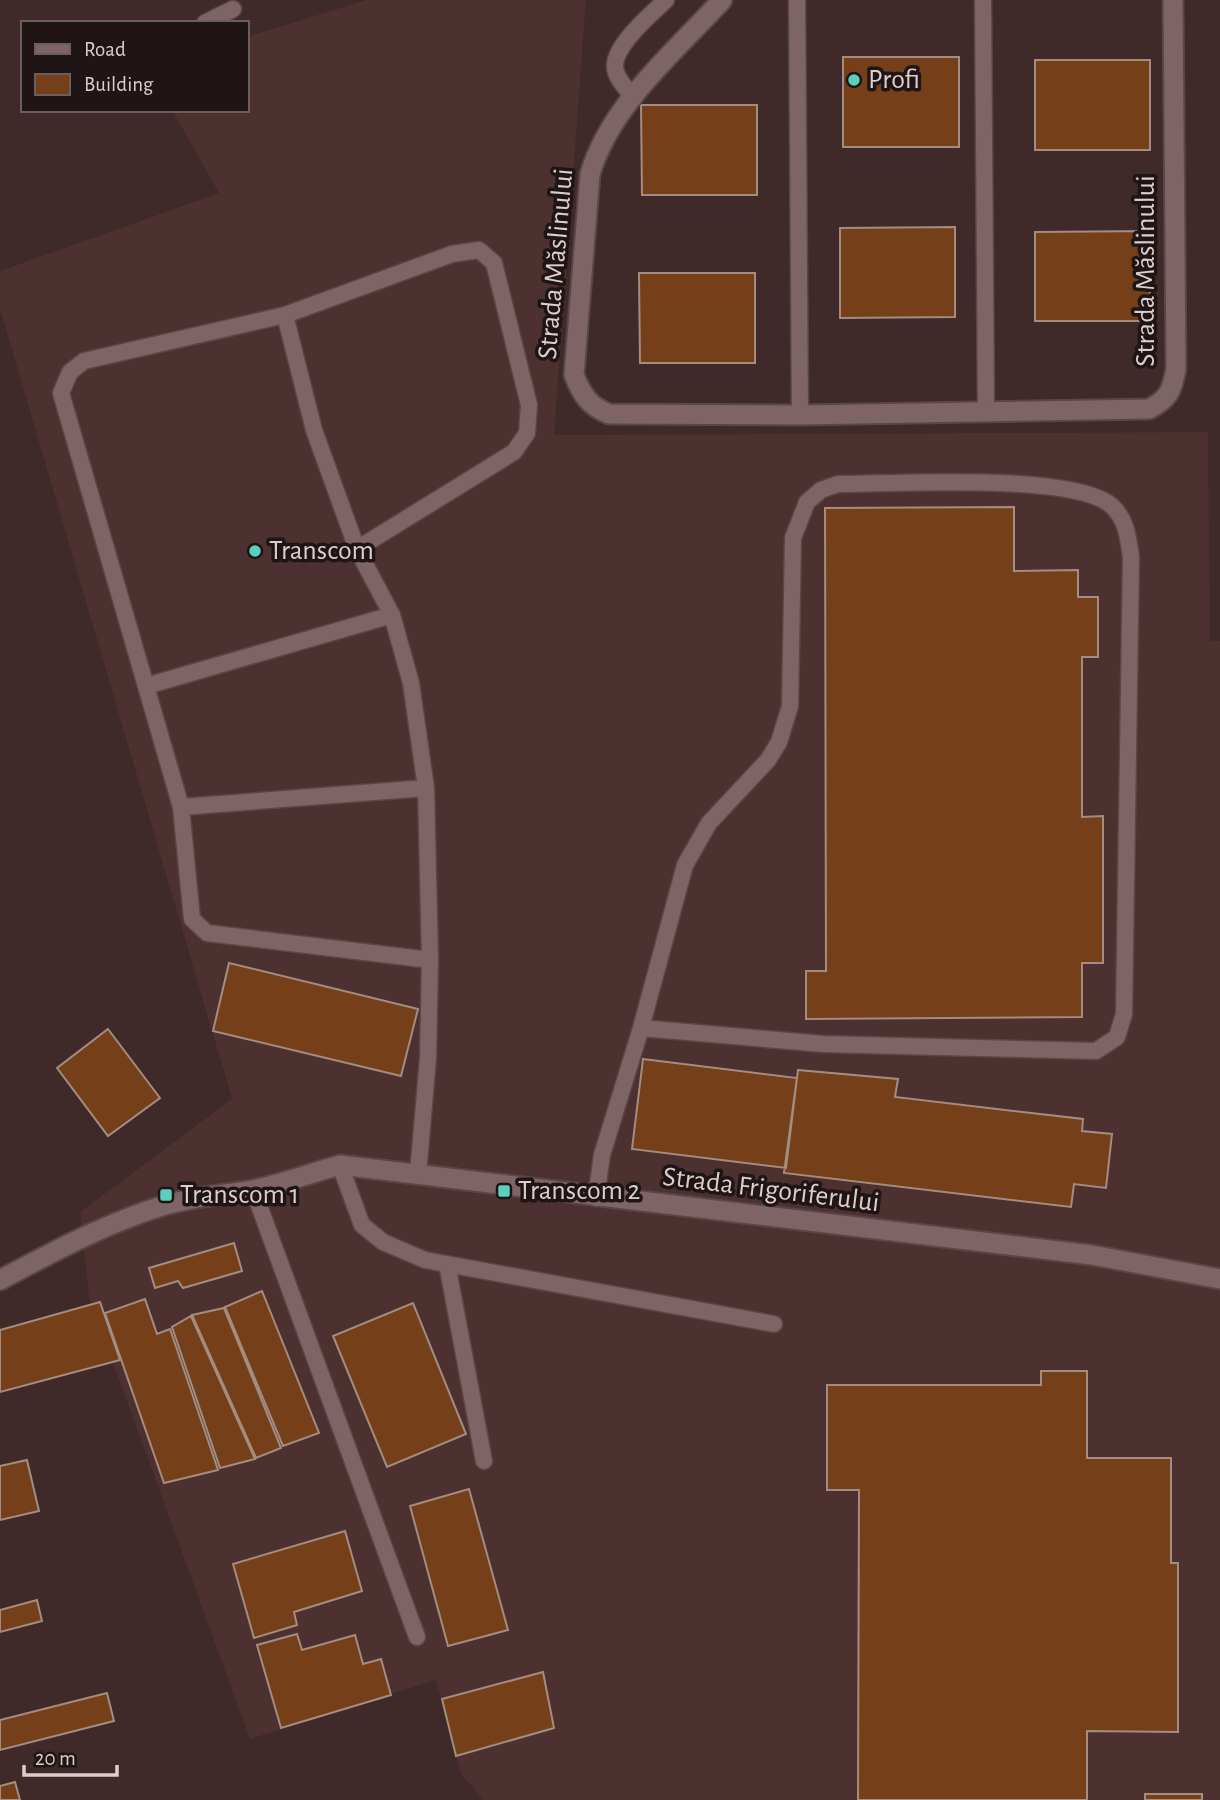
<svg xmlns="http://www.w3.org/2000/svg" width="1220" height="1800" font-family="'Alegreya Sans',sans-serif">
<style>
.built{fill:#4d3030}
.building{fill:#753f19;stroke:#a38d80;stroke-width:2}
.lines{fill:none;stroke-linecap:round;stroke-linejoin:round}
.service-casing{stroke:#594646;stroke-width:19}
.minor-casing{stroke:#594646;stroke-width:23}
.service{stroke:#7e6464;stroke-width:16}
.minor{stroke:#7e6464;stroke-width:19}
.poi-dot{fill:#5bcebc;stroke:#1f1514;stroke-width:2.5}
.labels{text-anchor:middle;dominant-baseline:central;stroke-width:7;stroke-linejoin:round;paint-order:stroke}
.poi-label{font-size:28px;fill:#ddcece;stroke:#1f1514;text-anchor:start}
.street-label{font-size:28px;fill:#ddcece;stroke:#1f1514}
</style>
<rect width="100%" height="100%" fill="#3f2929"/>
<path class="built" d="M 366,0 L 586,0 L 554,435 L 1208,432 L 1210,641 L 1220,641 L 1220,1800 L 484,1800 L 461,1774 L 436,1680 L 250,1739 L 89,1297 L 80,1212 L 232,1099 L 0,309 L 0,271 L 219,193 L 172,110 L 247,110 L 247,37 Z"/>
<path class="building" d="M 843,57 L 959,57 L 959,147 L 843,147 Z
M 1035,60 L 1150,60 L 1150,150 L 1035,150 Z
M 641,105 L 757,105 L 757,195 L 642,195 Z
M 955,227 L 955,317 L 840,318 L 840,228 Z
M 1150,231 L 1150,321 L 1035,321 L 1035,232 Z
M 639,273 L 755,273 L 755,363 L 640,363 Z
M 1014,507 L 1014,571 L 1078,570 L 1078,597 L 1098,597 L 1098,657 L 1082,657 L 1082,817 L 1103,816 L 1103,963 L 1082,963 L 1082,1017 L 806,1019 L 806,971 L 826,971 L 825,508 Z
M 229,963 L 418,1009 L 401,1076 L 213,1031 Z
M 108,1029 L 160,1098 L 108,1136 L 57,1068 Z
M 643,1059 L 797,1078 L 786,1168 L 632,1149 Z
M 798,1070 L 898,1079 L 895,1097 L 1083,1119 L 1082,1131 L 1112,1134 L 1106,1188 L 1074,1184 L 1071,1207 L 784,1173 Z
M 234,1243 L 242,1271 L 183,1288 L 178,1281 L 155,1288 L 149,1268 Z
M 262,1291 L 319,1433 L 283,1446 L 225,1307 Z
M 145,1299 L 157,1334 L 170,1329 L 218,1470 L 164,1483 L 105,1313 Z
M 100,1302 L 120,1360 L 0,1392 L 0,1330 Z
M 413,1303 L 466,1434 L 387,1467 L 333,1336 Z
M 224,1308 L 281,1448 L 256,1458 L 192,1315 Z
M 191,1316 L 255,1459 L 220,1468 L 172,1327 Z
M 1041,1371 L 1087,1371 L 1087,1458 L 1171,1458 L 1171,1563 L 1178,1563 L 1178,1732 L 1087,1731 L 1087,1800 L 858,1800 L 859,1490 L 827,1490 L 827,1385 L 1041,1385 Z
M 27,1460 L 39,1511 L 0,1520 L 0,1466 Z
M 469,1489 L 508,1630 L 448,1646 L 410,1506 Z
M 345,1531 L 362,1591 L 294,1612 L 297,1625 L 254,1638 L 233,1564 Z
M 37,1600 L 42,1621 L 0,1632 L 0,1610 Z
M 297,1634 L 302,1650 L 355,1635 L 363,1664 L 381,1659 L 391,1695 L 281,1728 L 257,1645 Z
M 543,1672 L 554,1728 L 456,1756 L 442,1699 Z
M 107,1693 L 114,1721 L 0,1750 L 0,1720 Z
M 15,1782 L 20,1800 L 0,1800 L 0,1786 Z
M 1145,1794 L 1202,1794 L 1202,1800 L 1145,1800 Z"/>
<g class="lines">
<g class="service-casing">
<path id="service" d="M 797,0 L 800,415
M 983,0 L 986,411
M 205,23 L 233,9
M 634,98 C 627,89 614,77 615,65 C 616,44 651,14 666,0
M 285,315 L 314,430 L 357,549 L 392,615 L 411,683 L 426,788 L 430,960 L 428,1058 L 418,1174
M 357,549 L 514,452 L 527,433 L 529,405 L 494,263 L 479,250 L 452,254 L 285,315 L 84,361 L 70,372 L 61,393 L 181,807 L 426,788
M 146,686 L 392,615
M 181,807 L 192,919 L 207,933 L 430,960
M 340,1165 L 362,1225 L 383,1242 L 425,1260 L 774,1324
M 253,1189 L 417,1637
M 596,1198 L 602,1155 L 641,1028 L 685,865 L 709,823 L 768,760 L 779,742 L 790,706 L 793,538 L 807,502 L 821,490 L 838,484 C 893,484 1078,472 1113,507 C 1127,521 1128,538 1131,557 L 1124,1014 L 1117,1037 L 1096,1051 L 823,1044 L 641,1028
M 447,1264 L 484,1461"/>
</g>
<g class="minor-casing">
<path id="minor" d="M 722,0 C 674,53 611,104 590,174 L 574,375 C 582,395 589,406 609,414 L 800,415 L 1149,409 C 1169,399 1172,390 1176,369 L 1173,0
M 0,1280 C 53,1252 104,1224 162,1206 C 192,1197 222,1195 252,1190 C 282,1184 311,1173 340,1165 L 1092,1255 L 1220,1279"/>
</g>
<use href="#service" class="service"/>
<use href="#minor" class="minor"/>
</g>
<g class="poi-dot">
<circle cx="854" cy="80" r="7"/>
<circle cx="255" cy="551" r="7"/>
<rect x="497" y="1184" width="14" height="14" rx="3.5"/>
<rect x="159" y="1188" width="14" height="14" rx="3.5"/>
</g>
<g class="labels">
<g class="poi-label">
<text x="868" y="80">Profi</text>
<text x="269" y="551">Transcom</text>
<text x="518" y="1191">Transcom 2</text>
<text x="180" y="1195">Transcom 1</text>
</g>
<g class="street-label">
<text transform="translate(556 264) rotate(-85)">Strada Măslinului</text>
<text transform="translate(1146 271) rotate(-90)">Strada Măslinului</text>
<text transform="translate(771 1190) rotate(7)">Strada Frigoriferului</text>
</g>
</g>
<rect x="21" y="21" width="228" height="91" fill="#1f1514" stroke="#6b5f5e" stroke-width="2"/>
<rect x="35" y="44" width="35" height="10" fill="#7e6464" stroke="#6b5f5e" stroke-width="2"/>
<text x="84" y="56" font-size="21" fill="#ddcece">Road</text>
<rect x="35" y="74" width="35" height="21" fill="#753f19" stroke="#6b5f5e" stroke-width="2"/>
<text x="84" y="91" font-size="21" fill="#ddcece">Building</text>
<path d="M24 1765v10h93v-10" fill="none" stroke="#ddcece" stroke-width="3.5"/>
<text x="35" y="1765" font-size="21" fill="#ddcece" stroke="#1f1514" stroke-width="5" paint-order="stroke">20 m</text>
</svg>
